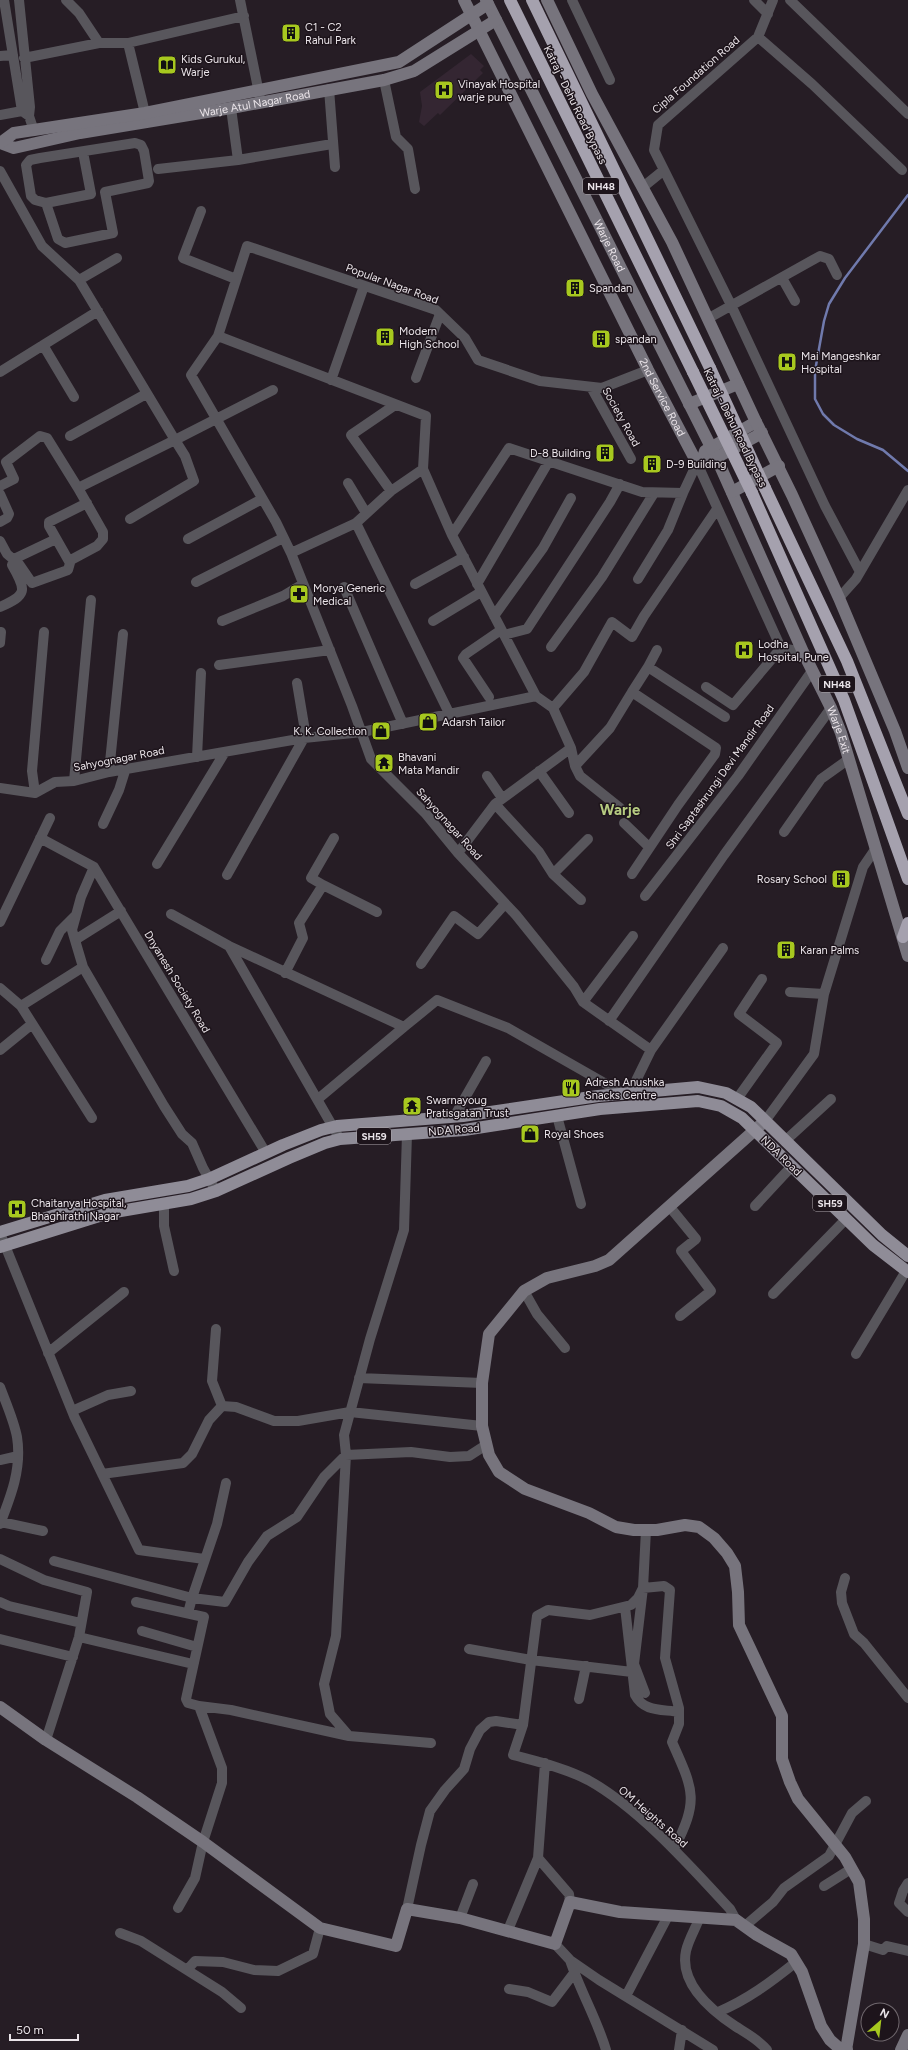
<svg xmlns="http://www.w3.org/2000/svg" width="908" height="2050" font-family="Figtree,sans-serif">
<style>
.built{fill:#342632}
.lines{fill:none;stroke-linecap:round;stroke-linejoin:round}
.stream{stroke:#707aad;stroke-width:2.5}
.street{stroke:#58565c;stroke-width:10}
.secondary{stroke:#77747d;stroke-width:12}
.primary{stroke:#8f8c97;stroke-width:12}
.highway{stroke:#a5a1ae;stroke-width:12}
.highway-bridge{stroke:#a5a1ae;stroke-width:12}
.labels{text-anchor:middle;dominant-baseline:central;stroke-width:3;stroke-linejoin:round;paint-order:stroke}
.shield{fill:#1d141b;stroke:#aca6ab;stroke-width:1}
.shield-label{font-size:10px;font-weight:bold;fill:#eae4e9}
.poi-label{font-size:11px;fill:#eae4e9;stroke:#1d141b;text-anchor:start}
.street-label{font-size:11px;fill:#eae4e9;stroke:#1d141b}
.district-label{font-size:15px;font-weight:bold;fill:#b6cb81;stroke:#1d141b}
</style>
<rect width="100%" height="100%" fill="#261d25"/>
<path class="built" d="M 471,54 L 484,66 L 480,70 L 483,73 L 440,115 L 438,113 L 424,126 L 419,122 L 422,106 L 420,92 Z"/>
<g class="lines">
<path class="stream" d="M 908,195 L 845,278 L 829,304 L 824,321 L 815,371 L 815,399 L 823,414 L 834,425 L 857,439 L 883,450 L 908,471"/>
<path class="street" d="M 4,0 L 22,111 L 29,116
M 19,0 L 30,107 L 29,116 L 34,131
M 66,0 L 79,13 L 99,43
M 240,0 L 260,98
M 572,0 L 610,80
M 754,0 L 768,14
M 790,0 L 908,114
M 758,37 L 812,84 L 902,170
M 128,43 L 244,16
M 0,56 L 13,55
M 24,58 L 99,43 L 128,43 L 145,113
M 384,80 L 396,137 L 408,149 L 415,189
M 329,89 L 335,167
M 231,108 L 238,160
M 0,115 L 22,111
M 158,169 L 238,160 L 332,144
M 664,170 L 732,307 L 825,506 L 860,572
M 0,171 L 42,246 L 79,280 L 175,440 L 273,390
M 643,187 L 664,170 L 654,150 L 658,125 L 758,37 L 773,0
M 46,203 L 58,239 L 65,243 L 113,233 L 105,192 L 148,183 L 149,181 L 144,151 L 141,145 L 135,143 L 40,158 L 30,160 L 26,165 L 31,196 L 35,200 L 46,203 L 91,194 L 83,152
M 201,211 L 183,258 L 236,279
M 782,278 L 795,301
M 79,280 L 117,258
M 709,318 L 820,256 L 829,259 L 837,275
M 218,336 L 426,416 L 423,469
M 43,345 L 74,397
M 0,372 L 98,311
M 416,378 L 440,314
M 331,380 L 364,286
M 591,387 L 631,459
M 70,436 L 146,394
M 697,463 L 781,648 L 803,652
M 348,483 L 366,513
M 0,486 L 14,479 L 6,462 L 40,436 L 47,438 L 78,488 L 175,440 L 185,456 L 194,481 L 130,519
M 391,491 L 351,435 L 395,405
M 0,494 L 9,514 L 7,518 L 0,522
M 356,523 L 450,715
M 452,535 L 509,448 L 642,492 L 683,493 L 697,463
M 188,539 L 262,499
M 0,541 L 7,554 L 19,564 L 32,583 L 68,570 L 70,563 L 49,526 L 49,522 L 87,503
M 291,553 L 356,523 L 391,491 L 423,469 L 452,535 L 536,696 L 553,708 L 571,748 L 575,766 L 580,776 L 620,808
M 69,561 L 97,546 L 103,539 L 103,532 L 78,488
M 638,579 L 668,530 L 683,493
M 196,582 L 283,538
M 415,584 L 464,557
M 477,584 L 549,461
M 344,587 L 403,724
M 839,598 L 856,579 L 908,490
M 0,607 C 27,595 27,591 12,565 L 14,559 L 56,539
M 494,616 L 543,548 L 571,498
M 222,621 L 283,596 L 303,584
M 433,621 L 481,592
M 504,635 L 527,629 L 610,502 L 620,484
M 0,643 L 1,632
M 551,647 L 602,577 L 654,493
M 219,665 L 330,650
M 648,667 L 657,650
M 297,683 L 306,737
M 706,687 L 733,705 L 781,648
M 632,692 L 648,667 L 725,717
M 489,697 L 463,658 L 466,654 L 501,630
M 553,708 L 584,672 L 612,622 L 632,637 L 644,616 L 717,509
M 571,748 L 495,804 L 539,852 L 553,874 L 581,900
M 197,757 L 201,673
M 575,766 L 610,728 L 632,692 L 716,748 L 715,754 L 678,805 L 632,874
M 539,771 L 569,813
M 109,772 L 123,634
M 487,776 L 502,798
M 74,781 L 91,600
M 0,788 L 35,793 L 55,782 L 74,781 L 109,772 L 304,738 L 362,732 L 536,696
M 35,793 L 32,771 L 44,632
M 624,823 L 649,847
M 103,824 L 119,790 L 125,771
M 784,832 L 821,779 L 849,759
M 40,838 L 94,867 L 266,1153
M 458,853 L 495,804
M 157,864 L 225,752
M 94,867 L 81,897 L 72,930 L 83,967 L 164,1106 L 182,1134 L 192,1143 L 203,1168 L 216,1191
M 553,874 L 588,839
M 227,875 L 304,738
M 323,885 L 377,912
M 645,896 L 738,776 L 812,671
M 171,914 L 229,946 L 404,1027 L 318,1099
M 0,922 L 50,818
M 75,940 L 121,911
M 229,946 L 337,1134
M 46,960 L 60,931 L 75,916
M 421,964 L 454,916 L 478,934 L 505,904
M 83,967 L 21,1006 L 92,1118
M 285,973 L 303,938 L 299,923 L 323,885 L 311,878 L 334,838
M 0,988 L 21,1006
M 790,992 L 824,994
M 583,1002 L 633,936
M 609,1021 L 724,855 L 831,708
M 404,1027 L 437,1000 L 508,1028 L 622,1093
M 0,1050 L 32,1024
M 651,1050 L 723,948
M 630,1093 L 651,1050 L 583,1002 L 574,987 L 516,915 L 458,853 L 426,814 L 371,759 L 352,706 L 291,553 L 276,522 L 191,375 L 218,336 L 247,246 L 436,310 L 465,338 L 478,360 L 540,381 L 602,388 L 648,370
M 737,1099 L 777,1043 L 739,1014 L 762,979
M 557,1116 L 581,1204
M 454,1117 L 486,1061
M 765,1121 L 814,1054 L 824,994 L 863,867 L 876,848
M 785,1141 L 831,1099
M 164,1203 L 164,1226 L 174,1271
M 669,1206 L 696,1239 L 681,1251 L 711,1291 L 680,1316
M 755,1206 L 792,1166
M 0,1233 L 74,1416 L 139,1550 L 204,1559
M 524,1291 L 537,1314 L 565,1348
M 773,1294 L 846,1219
M 216,1329 L 212,1381 L 222,1406
M 48,1353 L 124,1292
M 856,1354 L 906,1271
M 359,1378 L 482,1383
M 0,1387 C 6,1403 14,1421 17,1437 C 22,1468 11,1496 0,1524
M 72,1411 L 108,1395 L 131,1391
M 0,1460 L 18,1456
M 102,1474 L 183,1463 L 192,1454 L 209,1420 L 222,1406 L 236,1407 L 274,1421 L 298,1421 L 350,1412 L 482,1426
M 1,1522 L 43,1531
M 646,1530 L 643,1588 L 638,1598 L 631,1605 L 590,1615 L 548,1610 L 537,1616 L 523,1725 L 513,1755 C 539,1762 565,1768 588,1780 C 640,1809 690,1866 730,1909 L 736,1920
M 0,1559 L 44,1580 L 87,1592 L 79,1637 L 46,1740
M 54,1561 L 192,1598 L 217,1524 L 226,1483
M 845,1578 L 841,1592 L 842,1603 L 854,1634 L 864,1643 L 908,1698
M 0,1602 L 9,1606 L 81,1623
M 136,1602 L 204,1617 L 186,1699 L 188,1703 L 199,1706 L 222,1768 L 222,1783 L 203,1842 L 195,1878 L 178,1908
M 625,1607 L 635,1695 C 644,1712 661,1709 679,1712
M 188,1613 L 192,1598 L 225,1602 L 248,1562 L 267,1536 L 297,1517 L 324,1477 L 346,1455 L 411,1452 L 450,1457 L 469,1456 L 486,1445
M 142,1631 L 197,1647
M 79,1637 L 193,1664
M 0,1639 L 73,1657
M 469,1649 L 531,1660 L 632,1672
M 645,1693 L 634,1664 L 643,1588 L 664,1586 L 670,1590 L 665,1658 L 679,1708 L 679,1724 L 672,1742 C 694,1791 699,1800 674,1849
M 579,1699 L 586,1666
M 199,1706 L 231,1710 L 349,1736 L 431,1743
M 349,1736 L 330,1714 L 324,1684 L 336,1636 L 346,1455 L 344,1435 L 370,1339 L 404,1230 L 407,1134
M 545,1763 L 538,1858 L 569,1894 L 570,1902
M 908,1883 L 903,1891 L 899,1903 L 908,1912
M 824,1886 L 851,1869
M 407,1909 L 421,1845 L 430,1811 L 445,1790 L 464,1769 L 470,1749 L 480,1730 L 489,1722 L 496,1721 L 523,1725
M 700,1917 C 696,1927 688,1941 686,1951 C 679,1984 711,2010 735,2026 C 746,2033 758,2039 767,2050
M 460,1918 L 473,1884
M 746,1925 L 773,1902 L 784,1888 L 829,1856 L 852,1813 L 866,1801
M 508,1930 L 538,1858
M 120,1933 L 141,1941 L 187,1970 L 195,1961 L 223,1962 L 254,1970 L 278,1971 L 313,1954 L 320,1928
M 555,1944 L 570,1960 L 599,1980 L 713,2050
M 864,1944 L 883,1950 L 887,1946 L 908,1951
M 570,1960 C 580,1991 597,2019 606,2050
M 187,1970 L 222,1992 L 241,2008
M 509,1989 L 528,1992 L 552,2002 L 574,1973
M 626,1996 L 668,1916
M 718,2012 C 747,2000 771,1982 796,1962
M 679,2050 L 682,2030"/>
<g class="secondary">
<path id="s1" d="M 464,0 L 648,370 L 697,463 L 703,458 L 705,451 L 756,422"/>
<path id="s2" d="M 486,0 L 717,459 L 803,652 L 831,708 L 841,733 L 908,956"/>
<path d="M 547,0 L 592,94 L 672,242 L 756,422 L 792,495 L 839,598 L 895,731 L 908,768"/>
<path id="s3" d="M 0,143 L 14,148 L 80,133 L 231,108 L 384,80 L 414,71 L 496,20"/>
<path d="M 0,143 L 14,133 L 145,113 L 399,62 L 488,4"/>
<path d="M 689,404 L 738,384"/>
<path d="M 710,461 L 762,433"/>
<path d="M 732,492 L 779,466"/>
<path d="M 765,1121 L 609,1260 L 595,1266 L 547,1278 L 524,1291 L 489,1334 L 482,1383 L 482,1426 L 489,1455 L 499,1472 L 525,1489 L 589,1513 L 616,1527 L 634,1530 L 657,1530 L 685,1525 L 699,1527 L 714,1538 L 727,1553 L 735,1566 L 738,1592 L 739,1625 L 782,1716 L 782,1759 L 790,1782 L 798,1799 L 845,1857 L 859,1882 L 864,1919 L 864,1944 L 846,2050"/>
<path d="M 0,1707 L 46,1740 L 137,1797 L 203,1842 L 320,1928 L 396,1946 L 407,1909 L 460,1918 L 555,1944 L 570,1902 L 620,1912 L 736,1920 L 757,1935 L 791,1954 L 802,1972 L 821,2026 L 830,2040 L 838,2047 L 847,2050"/>
<path d="M 901,2050 L 908,2035"/>
</g>
<path class="primary" d="M 0,1232 L 105,1200 L 188,1186 L 209,1179 L 283,1145 L 321,1130 L 337,1126 L 463,1116 L 598,1096 L 698,1087 L 726,1093 L 751,1107 L 882,1235 L 908,1256
M 0,1247 L 109,1213 L 191,1199 L 216,1191 L 289,1158 L 325,1143 L 340,1139 L 464,1130 L 600,1109 L 698,1101 L 721,1106 L 742,1118 L 873,1245 L 908,1272"/>
<path class="highway" d="M 510,0 L 693,372
M 532,0 L 710,368
M 765,488 L 847,661 L 908,814
M 752,493 L 844,700 L 908,879
M 903,937 L 908,923"/>
<path class="highway-bridge" d="M 710,368 L 765,488
M 693,372 L 752,493"/>
</g>
<defs>
<g id="building-square" transform="scale(1)"><rect x="-9" y="-9" width="18" height="18" rx="4" fill="#a7c81f" stroke="#1d141b"/><path d="M-4-6H4V6H1V3H-1V6H-4ZM-2.5-4.3h1.7v1.8h-1.7ZM.8-4.3h1.7v1.8H.8ZM-2.5-1h1.7V.8h-1.7ZM.8-1h1.7V.8H.8Z" fill="#111"/></g>
<g id="library-square" transform="scale(1)"><rect x="-9" y="-9" width="18" height="18" rx="4" fill="#a7c81f" stroke="#1d141b"/><path d="M-6-4Q-3-5.5-.7-3.5V5Q-3 3-6 4ZM6-4Q3-5.5 .7-3.5V5Q3 3 6 4Z" fill="#111"/></g>
<g id="hospital-square" transform="scale(1)"><rect x="-9" y="-9" width="18" height="18" rx="4" fill="#a7c81f" stroke="#1d141b"/><path d="M-5-5h3v3.5h4V-5h3V5h-3V1.5h-4V5h-3Z" fill="#111"/></g>
<g id="pharmacy-square" transform="scale(1)"><rect x="-9" y="-9" width="18" height="18" rx="4" fill="#a7c81f" stroke="#1d141b"/><path d="M-2-6h4v4h4v4h-4v4h-4v-4h-4v-4h4Z" fill="#111"/></g>
<g id="shop-square" transform="scale(1)"><rect x="-9" y="-9" width="18" height="18" rx="4" fill="#a7c81f" stroke="#1d141b"/><path d="M-5-2.5h2.3a2.7 3.5 0 0 1 5.4 0H5L5.5 6h-11ZM-1.5-2.5h3a1.5 2.3 0 0 0-3 0Z" fill="#111"/></g>
<g id="temple-square" transform="scale(1)"><rect x="-9" y="-9" width="18" height="18" rx="4" fill="#a7c81f" stroke="#1d141b"/><path d="M0-6L5-2H3V0L6.5 2.5H4V6H1.5V3h-3V6H-4V2.5H-6.5L-3 0V-2H-5Z" fill="#111"/></g>
<g id="restaurant-square" transform="scale(1)"><rect x="-9" y="-9" width="18" height="18" rx="4" fill="#a7c81f" stroke="#1d141b"/><path d="M-5-6h1v4h1v-4h1v4h1v-4h1v5L-1.5 .5V6h-2V.5L-5-1ZM5-6V6H3V1.5H1.5Q1.5-4 5-6Z" fill="#111"/></g>
</defs>
<g fill-rule="evenodd">
<use href="#building-square" x="291" y="33"/>
<use href="#library-square" x="167" y="65"/>
<use href="#hospital-square" x="444" y="90"/>
<use href="#building-square" x="575" y="288"/>
<use href="#building-square" x="385" y="337"/>
<use href="#building-square" x="601" y="339"/>
<use href="#hospital-square" x="787" y="362"/>
<use href="#building-square" x="605" y="453"/>
<use href="#building-square" x="652" y="464"/>
<use href="#pharmacy-square" x="299" y="594"/>
<use href="#hospital-square" x="744" y="650"/>
<use href="#shop-square" x="428" y="722"/>
<use href="#shop-square" x="381" y="731"/>
<use href="#temple-square" x="384" y="763"/>
<use href="#building-square" x="841" y="879"/>
<use href="#building-square" x="786" y="950"/>
<use href="#restaurant-square" x="571" y="1088"/>
<use href="#temple-square" x="412" y="1106"/>
<use href="#shop-square" x="530" y="1134"/>
<use href="#hospital-square" x="17" y="1209"/>
</g>
<g class="labels">
<g class="shield">
<rect x="583" y="178" width="36" height="16" rx="3"/>
<rect x="819" y="676" width="36" height="16" rx="3"/>
<rect x="357" y="1128" width="34" height="16" rx="3"/>
<rect x="813" y="1195" width="34" height="16" rx="3"/>
</g>
<g class="shield-label">
<text x="601" y="186">NH48</text>
<text x="837" y="684">NH48</text>
<text x="374" y="1136">SH59</text>
<text x="830" y="1203">SH59</text>
</g>
<g class="poi-label">
<text x="305" y="27">C1 - C2<tspan x="305" dy="13">Rahul Park</tspan></text>
<text x="181" y="59">Kids Gurukul,<tspan x="181" dy="13">Warje</tspan></text>
<text x="458" y="84">Vinayak Hospital<tspan x="458" dy="13">warje pune</tspan></text>
<text x="589" y="288">Spandan</text>
<text x="399" y="331">Modern<tspan x="399" dy="13">High School</tspan></text>
<text x="615" y="339">spandan</text>
<text x="801" y="356">Mai Mangeshkar<tspan x="801" dy="13">Hospital</tspan></text>
<text x="591" y="453" text-anchor="end">D-8 Building</text>
<text x="666" y="464">D-9 Building</text>
<text x="313" y="588">Morya Generic<tspan x="313" dy="13">Medical</tspan></text>
<text x="758" y="644">Lodha<tspan x="758" dy="13">Hospital, Pune</tspan></text>
<text x="442" y="722">Adarsh Tailor</text>
<text x="367" y="731" text-anchor="end">K. K. Collection</text>
<text x="398" y="757">Bhavani<tspan x="398" dy="13">Mata Mandir</tspan></text>
<text x="827" y="879" text-anchor="end">Rosary School</text>
<text x="800" y="950">Karan Palms</text>
<text x="585" y="1082">Adresh Anushka<tspan x="585" dy="13">Snacks Centre</tspan></text>
<text x="426" y="1100">Swarnayoug<tspan x="426" dy="13">Pratisgatan Trust</tspan></text>
<text x="544" y="1134">Royal Shoes</text>
<text x="31" y="1203">Chaitanya Hospital,<tspan x="31" dy="13">Bhaghirathi Nagar</tspan></text>
</g>
<g class="street-label">
<text transform="translate(696 75) rotate(-41)">Cipla Foundation Road</text>
<text stroke="none"><textPath href="#s3" startOffset="260">Warje Atul Nagar Road</textPath></text>
<text transform="translate(575 105) rotate(64)">Katraj - Dehu Road Bypass</text>
<text stroke="none"><textPath href="#s2" startOffset="275">Warje Road</textPath></text>
<text transform="translate(392 284) rotate(20)">Popular Nagar Road</text>
<text stroke="none"><textPath href="#s1" startOffset="444">2nd Service Road</textPath></text>
<text transform="translate(621 417) rotate(61)">Society Road</text>
<text transform="translate(735 428) rotate(64)">Katraj - Dehu Road Bypass</text>
<text stroke="none"><textPath href="#s2" startOffset="811">Warje Exit</textPath></text>
<text transform="translate(119 759) rotate(-11)">Sahyognagar Road</text>
<text transform="translate(720 777) rotate(-54)">Shri Saptashrungi Devi Mandir Road</text>
<text transform="translate(449 824) rotate(48)">Sahyognagar Road</text>
<text transform="translate(177 982) rotate(59)">Dnyanesh Society Road</text>
<text transform="translate(454 1130) rotate(-5)">NDA Road</text>
<text transform="translate(781 1156) rotate(44)">NDA Road</text>
<text transform="translate(653 1817) rotate(41)">OM Heights Road</text>
</g>
<g class="district-label">
<text x="620" y="810">Warje</text>
</g>
</g>
<g transform="translate(880 2022) rotate(28)"><circle r="19" fill="#1d141b" stroke="#6f676d"/>
<path d="M0-3L7 15L0 10L-7 15Z" fill="#a7c81f"/>
<text y="-6" font-size="11" font-weight="bold" text-anchor="middle" fill="#eae4e9">N</text>
</g>
<path d="M10 2034v6h68v-6" fill="none" stroke="#eae4e9" stroke-width="2"/>
<text x="16" y="2034" font-size="12" fill="#eae4e9" stroke="#1d141b" stroke-width="3" paint-order="stroke">50 m</text>
</svg>
